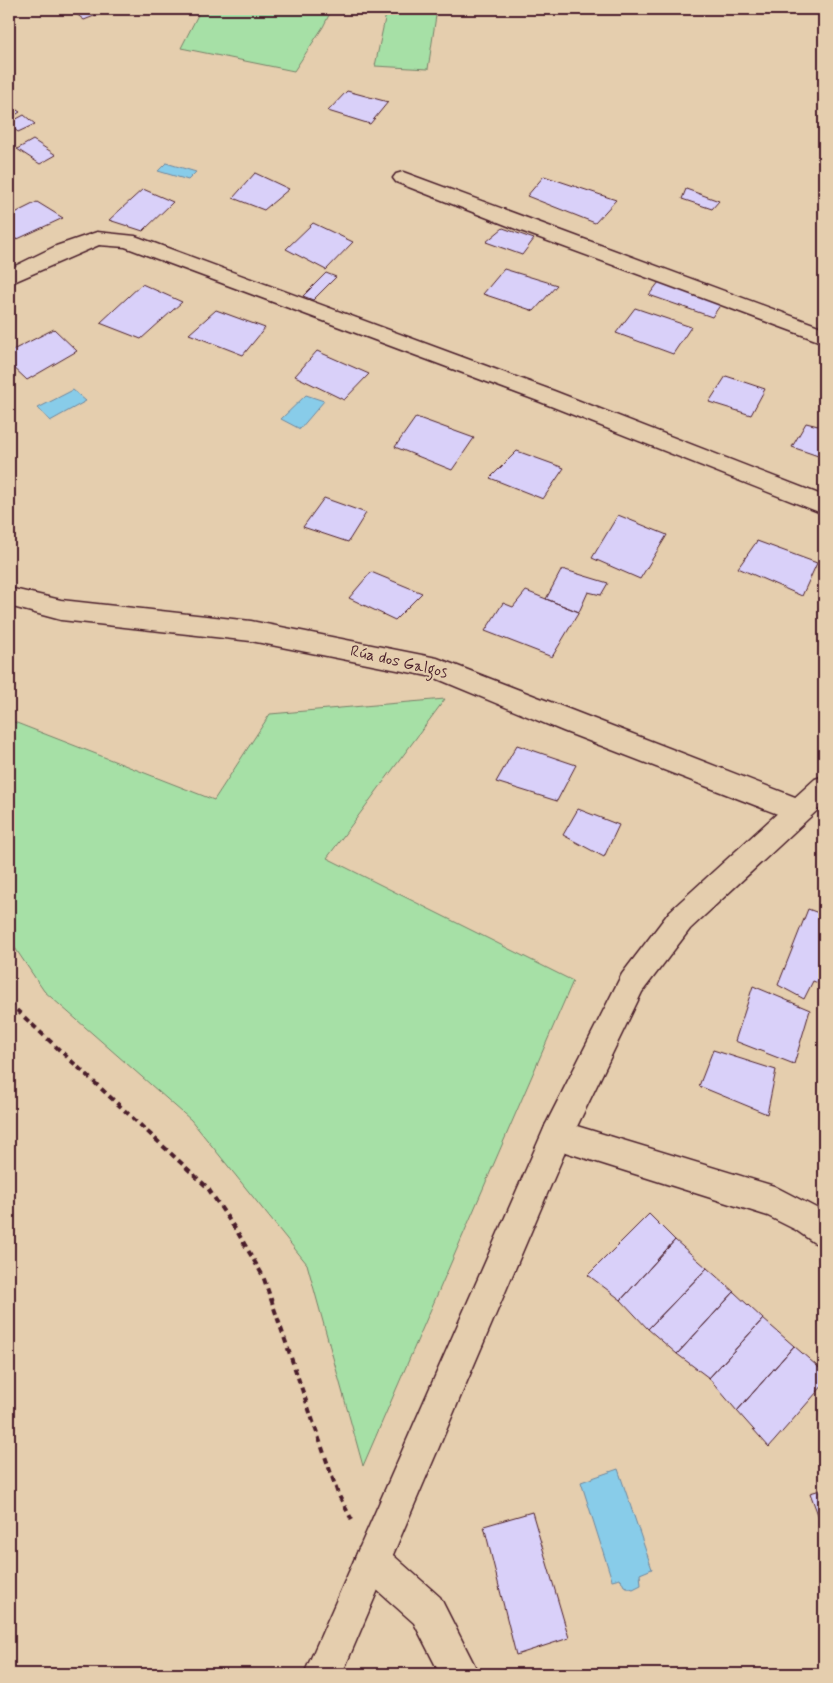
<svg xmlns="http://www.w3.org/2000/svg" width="833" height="1683" font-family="Mynerve,sans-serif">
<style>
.green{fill:#a6e0a6;stroke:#788068}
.water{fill:#88cce9;stroke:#6f879d}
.building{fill:#d9d0f9;stroke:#4a1f2b}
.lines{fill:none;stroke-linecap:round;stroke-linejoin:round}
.street-casing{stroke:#4a1f2b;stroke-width:3}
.secondary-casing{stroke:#4a1f2b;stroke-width:3}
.path{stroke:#4a1f2b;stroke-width:4;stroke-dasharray:6 4.5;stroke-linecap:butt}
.street{fill:#e5ceae;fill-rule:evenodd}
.secondary{fill:#e5ceae;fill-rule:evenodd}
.labels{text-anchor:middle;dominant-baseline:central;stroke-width:4;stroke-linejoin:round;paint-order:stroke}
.street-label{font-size:16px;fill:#4a1f2b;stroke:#e5ceae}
</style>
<rect width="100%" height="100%" fill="#e5ceae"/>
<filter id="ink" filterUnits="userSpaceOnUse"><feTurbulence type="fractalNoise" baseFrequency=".02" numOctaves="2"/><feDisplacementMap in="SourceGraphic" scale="10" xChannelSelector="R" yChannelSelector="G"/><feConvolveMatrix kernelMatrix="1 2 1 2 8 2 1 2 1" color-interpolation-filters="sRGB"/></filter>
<g filter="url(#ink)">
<path class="green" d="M 201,9 L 332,9 L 323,27 L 294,71 L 181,48 Z
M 387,9 L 437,9 L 428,69 L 375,66 Z
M 445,699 L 327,858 L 573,981 L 363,1466 L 307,1264 L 191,1120 L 44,991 L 9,939 L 9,720 L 214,800 L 270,714 Z"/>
<path class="water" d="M 166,163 L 196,172 L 188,180 L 158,171 Z
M 73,390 L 86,401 L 50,421 L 38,408 Z
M 306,395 L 324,401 L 300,429 L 281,419 Z
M 618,1469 L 652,1569 L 640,1574 L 641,1585 L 633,1589 L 624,1586 L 620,1578 L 612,1580 L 581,1482 Z"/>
<path class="building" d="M 70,9 L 112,9 L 84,20 Z
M 347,91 L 388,102 L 370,124 L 328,111 Z
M 9,105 L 20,112 L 9,119 Z
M 24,115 L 35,124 L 18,132 L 9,125 L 9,123 Z
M 33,140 L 56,155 L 40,164 L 17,149 Z
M 255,173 L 289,189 L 264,210 L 233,198 Z
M 544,176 L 616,200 L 595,223 L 527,196 Z
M 143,189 L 173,202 L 143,231 L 109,220 Z
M 686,189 L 719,201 L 712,209 L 682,199 Z
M 37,202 L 63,218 L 9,243 L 9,216 Z
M 313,223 L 353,242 L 326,270 L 286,249 Z
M 503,228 L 534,239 L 522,255 L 486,242 Z
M 504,269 L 557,285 L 534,311 L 483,294 Z
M 326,273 L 336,277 L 313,300 L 303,296 Z
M 659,282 L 721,304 L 712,317 L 649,295 Z
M 142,284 L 182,302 L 141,339 L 100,323 Z
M 635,308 L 691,327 L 673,354 L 616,333 Z
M 216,310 L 265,328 L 243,355 L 189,334 Z
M 54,329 L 77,351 L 27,380 L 9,363 L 9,352 Z
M 317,351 L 369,374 L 344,400 L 295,376 Z
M 726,376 L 765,389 L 751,415 L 709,402 Z
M 416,417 L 474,438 L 452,470 L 395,447 Z
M 824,417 L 824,458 L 792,447 L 806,423 L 818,426 Z
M 517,451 L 564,468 L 543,499 L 490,478 Z
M 324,498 L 366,513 L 348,542 L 303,527 Z
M 618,515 L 667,535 L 640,579 L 592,558 Z
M 757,541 L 817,563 L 802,596 L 738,568 Z
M 562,569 L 608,583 L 601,595 L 588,592 L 579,612 L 546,599 Z
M 371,572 L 422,593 L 395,620 L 349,598 Z
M 526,591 L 579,612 L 552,657 L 485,631 L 503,603 L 513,607 Z
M 517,745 L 576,765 L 557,801 L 496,782 Z
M 578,809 L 619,825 L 604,857 L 563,835 Z
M 808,909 L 824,915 L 824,980 L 823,985 L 813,981 L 804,999 L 778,985 Z
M 753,986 L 810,1010 L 794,1064 L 735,1041 Z
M 713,1050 L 776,1070 L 767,1114 L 699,1086 Z
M 649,1214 L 675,1240 L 621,1300 L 588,1275 Z
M 675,1240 L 707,1268 L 648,1329 L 621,1300 Z
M 707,1268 L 734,1292 L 677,1354 L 648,1329 Z
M 734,1292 L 763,1319 L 709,1378 L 677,1354 Z
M 763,1319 L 794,1346 L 737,1411 L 709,1378 Z
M 794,1346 L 824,1372 L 824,1384 L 769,1447 L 737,1411 Z
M 824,1489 L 824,1531 L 810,1493 Z
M 532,1512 L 569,1638 L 516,1655 L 484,1526 Z"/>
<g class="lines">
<g class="street-casing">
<path id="street" d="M 403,172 L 824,328 L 824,343 L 521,231 L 396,182 L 393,178 L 396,174 Z
M 97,232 L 135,236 L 554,391 L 824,496 L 824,514 L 538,401 L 125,247 L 99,245 L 9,284 L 9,269 L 56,246 Z
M 9,588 L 61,600 L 251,621 L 437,658 L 808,802 L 812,810 L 808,818 L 798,821 L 788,818 L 563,731 L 433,677 L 251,641 L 61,620 L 9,606 Z
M 557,1120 L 774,1186 L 824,1212 L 824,1247 L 813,1242 L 796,1230 L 768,1216 L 546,1146 L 542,1135 L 546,1124 Z
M 372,1543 L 385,1548 L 440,1597 L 479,1674 L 440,1674 L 414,1623 L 359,1574 L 354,1561 L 359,1548 Z"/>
</g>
<g class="secondary-casing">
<path id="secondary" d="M 824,776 L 824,804 L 690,929 L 642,992 L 568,1145 L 342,1674 L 304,1674 L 546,1124 L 622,974 L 670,911 L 815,779 Z"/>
</g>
<path class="path" d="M 9,1003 L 207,1187 L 238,1233 L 263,1276 L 338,1494 L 352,1520"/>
<use href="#street" class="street"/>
<use href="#secondary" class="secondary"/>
</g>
</g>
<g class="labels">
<g class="street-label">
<text transform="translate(399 662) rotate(13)">Rúa dos Galgos</text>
</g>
</g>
<rect width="833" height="1683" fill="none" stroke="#e5ceae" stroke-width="30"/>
<rect x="15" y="15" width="803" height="1653" fill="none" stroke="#4a1f2b" stroke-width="2" filter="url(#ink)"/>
</svg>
